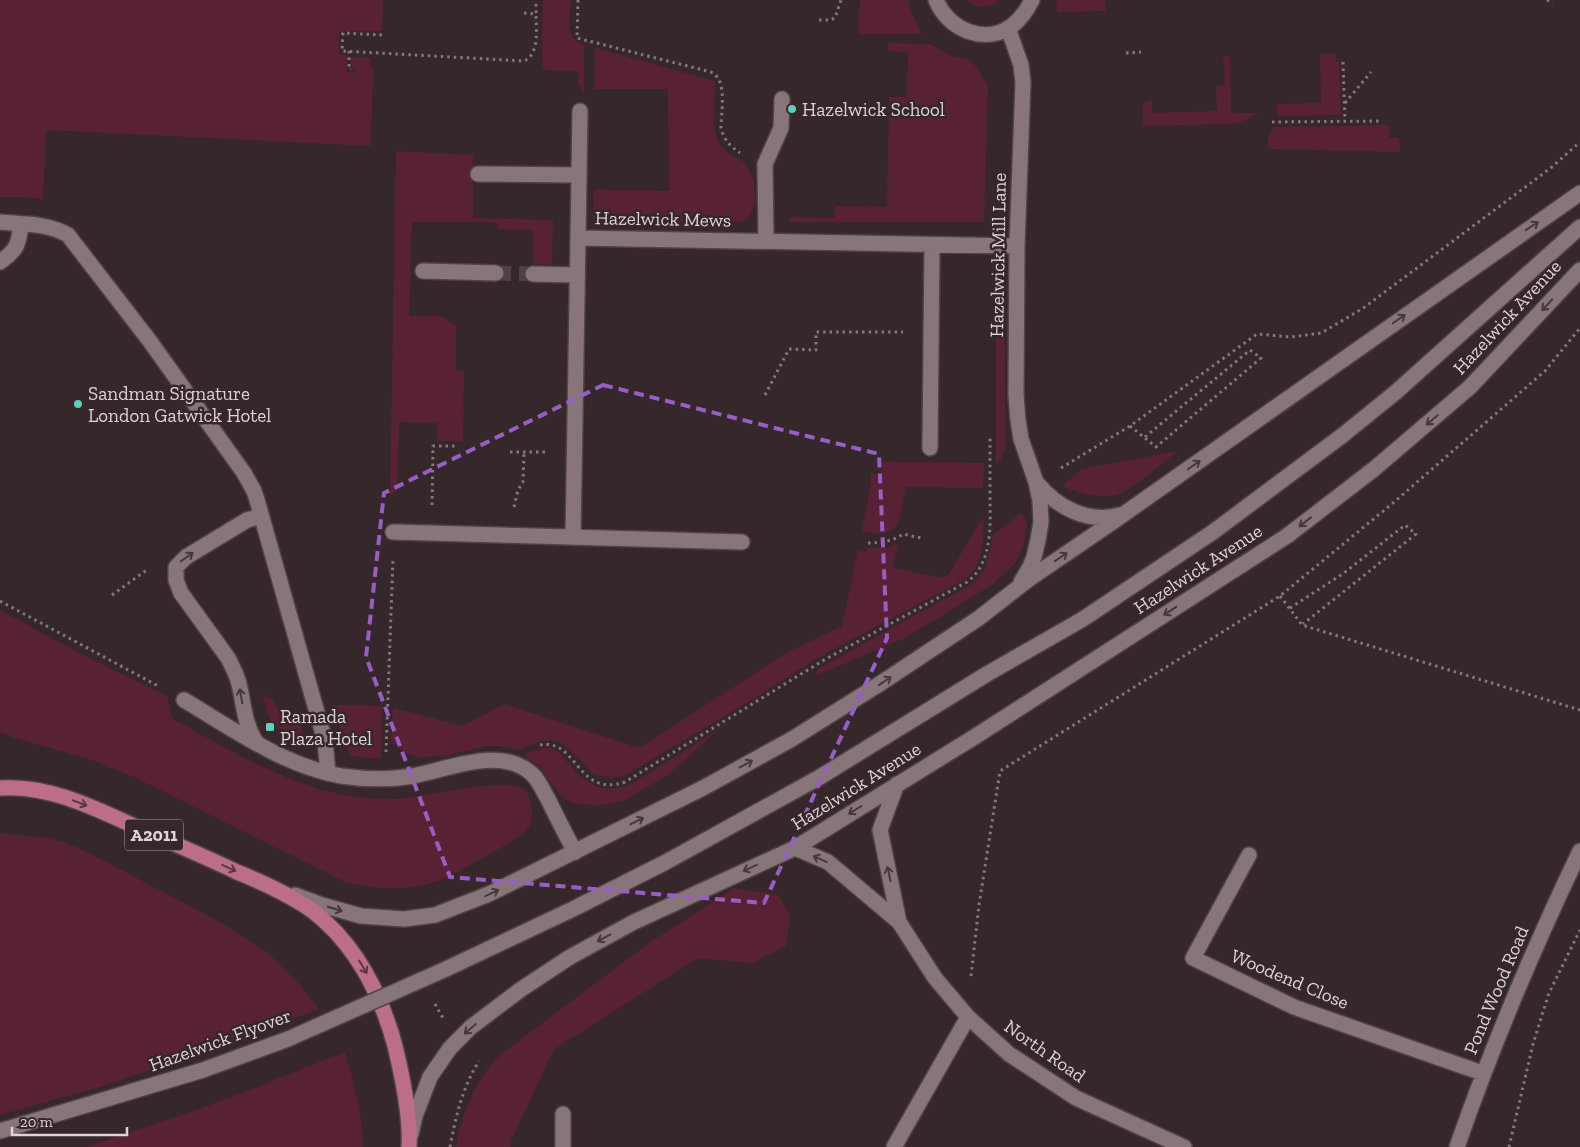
<svg xmlns="http://www.w3.org/2000/svg" width="1580" height="1147" font-family="'Zilla Slab',serif">
<style>
.green{fill:#592234}
.lines{fill:none;stroke-linecap:round;stroke-linejoin:round}
.minor-tunnel{stroke:#4f4145;stroke-width:15;stroke-dasharray:15 8;stroke-linecap:butt}
.minor-casing{stroke:#4f4346;stroke-width:18}
.major-casing{stroke:#4f4346;stroke-width:18}
.path{stroke:#85787b;stroke-width:3;stroke-dasharray:2.5 4;stroke-linecap:butt}
.minor{stroke:#88757a;stroke-width:15}
.major{stroke:#bc6e87;stroke-width:15}
.minor-bridge-casing{stroke:#4f4346;stroke-width:18;stroke-linecap:butt}
.minor-bridge{stroke:#88757a;stroke-width:15}
.oneway{stroke:#46373b}
.oneway2{stroke:#583942}
.marked{fill:none;stroke:#995ec6;stroke-width:4;stroke-dasharray:10 6;stroke-linejoin:round}
.poi-dot{fill:#5bcebc;stroke:#36272b;stroke-width:2}
.labels{text-anchor:middle;dominant-baseline:central;stroke-width:5;stroke-linejoin:round;paint-order:stroke}
.shield{fill:#36272b;stroke:#ac9fa3;stroke-width:1}
.shield-label{font-size:18px;font-weight:bold;fill:#ded3d6}
.poi-label{font-size:19px;fill:#ded3d6;stroke:#36272b;text-anchor:start}
.street-label{font-size:19px;fill:#ded3d6;stroke:#36272b}
</style>
<rect width="100%" height="100%" fill="#36272b"/>
<path class="green" d="M 0,0 L 383,0 L 382,31 L 339,31 L 339,54 L 347,55 L 347,72 L 357,72 L 351,66 L 351,57 L 371,58 L 370,66 L 373,67 L 371,146 L 46,130 L 43,199 L 25,197 L 0,197 Z
M 543,0 L 571,0 C 570,18 563,37 584,45 L 584,95 L 578,81 L 578,71 L 542,70 Z
M 860,0 L 908,0 L 911,12 L 922,34 L 858,34 Z
M 967,0 L 1000,0 C 990,9 977,9 967,0 Z
M 1056,0 L 1105,0 L 1106,11 L 1057,12 Z
M 888,43 L 930,44 L 951,56 L 971,60 L 988,85 L 984,222 L 789,222 L 789,217 L 835,218 L 835,206 L 887,207 L 889,97 L 907,97 L 908,52 L 889,51 Z
M 595,48 L 715,81 C 715,96 712,126 717,139 C 724,156 735,153 745,164 C 754,173 757,192 754,204 C 752,212 750,219 741,222 L 593,221 L 594,190 L 669,191 L 668,89 L 594,89 Z
M 1335,53 L 1336,62 L 1339,62 L 1341,115 L 1277,116 L 1276,104 L 1321,103 L 1320,54 Z
M 1223,56 L 1230,56 L 1231,113 L 1259,113 L 1241,122 L 1228,124 L 1143,126 L 1143,104 L 1147,101 L 1152,101 L 1152,113 L 1217,111 L 1216,86 L 1225,85 Z
M 1389,125 L 1389,138 L 1399,138 L 1400,152 L 1268,149 L 1268,136 L 1274,127 Z
M 396,151 L 473,155 L 473,218 L 553,220 L 552,264 L 533,264 L 533,230 L 498,229 L 497,223 L 488,222 L 412,222 L 409,316 L 442,316 L 456,326 L 456,370 L 464,371 L 463,441 L 437,441 L 437,423 L 399,422 L 397,491 L 390,495 Z
M 996,278 L 1003,288 L 1005,305 L 1005,449 L 1001,459 L 996,465 Z
M 1178,451 C 1162,463 1134,489 1115,495 C 1097,499 1079,493 1062,486 L 1082,469 Z
M 882,462 L 984,463 L 983,488 L 906,487 C 899,518 904,540 862,531 L 871,484 L 871,473 L 882,474 Z
M 1021,513 L 1025,517 L 1027,526 L 1023,547 L 1016,562 L 993,584 L 907,637 L 815,676 L 818,669 L 972,584 L 984,570 L 989,555 L 993,535 Z
M 983,517 C 985,539 983,566 964,580 L 817,658 L 758,696 L 624,776 L 610,778 L 594,774 L 562,743 L 553,740 L 542,741 L 517,750 L 502,746 L 487,746 L 447,755 L 425,757 L 418,757 L 407,753 L 391,742 L 393,708 L 462,726 L 505,704 L 639,748 L 788,652 L 842,626 L 858,550 L 866,552 L 867,548 L 887,548 L 898,543 L 892,568 L 942,578 L 949,574 Z
M 0,610 L 79,653 L 167,696 L 173,719 C 242,757 313,802 395,799 C 420,798 507,775 525,790 C 529,794 530,800 531,804 C 532,812 533,820 529,827 C 522,839 462,869 446,878 C 414,891 379,891 345,882 L 134,777 L 87,758 L 32,743 L 0,733 Z
M 262,693 L 273,700 L 281,717 L 301,722 L 304,741 C 271,726 271,728 262,693 Z
M 332,705 L 382,706 L 381,759 L 350,756 Z
M 718,730 L 669,774 L 625,800 L 602,805 L 576,804 L 564,799 L 538,766 L 523,755 C 531,752 541,747 550,748 C 558,749 563,756 567,762 C 586,784 603,796 631,784 Z
M 0,833 L 47,838 L 66,843 L 93,855 L 220,922 L 268,953 L 299,984 L 319,1009 L 184,1059 L 103,1086 L 0,1115 Z
M 734,888 L 778,895 L 790,914 L 786,946 L 752,963 L 698,958 L 554,1049 L 512,1139 L 510,1147 L 456,1147 C 464,1110 473,1083 500,1055 L 649,943 Z
M 345,1052 C 354,1084 363,1114 363,1147 L 87,1147 L 216,1103 Z"/>
<g class="lines">
<path class="minor-tunnel" d="M 496,273 L 533,274"/>
<g class="minor-casing">
<path id="minor" d="M 936,0 C 948,30 986,46 1013,25 C 1022,18 1027,10 1032,0
M 1008,28 L 1021,65 L 1023,82 L 1017,246 L 1016,395 L 1018,420 L 1021,439 L 1036,482 L 1040,501 L 1041,522 L 1038,540 L 1034,557 L 1030,567 L 1021,582
M 478,174 L 579,175
M 0,222 C 22,224 48,223 68,235 L 149,340 L 244,473 L 254,491 L 257,500 L 325,741 L 328,773
M 578,238 L 580,111
M 766,240 L 765,164 L 781,128 L 782,99
M 0,262 C 17,250 19,244 21,224
M 423,271 L 496,273
M 533,274 L 577,275
M 930,448 L 932,245
M 1037,483 C 1057,507 1087,524 1120,515
M 393,532 L 742,542
M 573,537 L 578,238 L 1017,246
M 184,700 C 233,729 284,766 341,776 C 362,779 384,780 406,777 C 444,772 500,743 533,775 C 540,782 544,793 549,801 C 557,818 566,835 575,852
M 256,742 C 244,724 244,704 239,684 C 237,675 232,666 228,658 L 181,593 L 176,580 L 176,567 L 186,557 L 247,520 L 261,516
M 897,784 L 880,830 L 899,922
M 795,848 L 828,862 L 899,922 L 935,978 L 968,1017 L 1009,1054 L 1076,1098 L 1184,1147
M 1249,855 L 1193,958 L 1294,1007 L 1482,1073
M 295,895 L 322,905 L 361,916 L 404,919 L 435,915 L 489,894 L 703,788 L 792,739 L 878,685 L 979,618 L 1029,579 L 1114,521 L 1580,193
M 446,969 L 573,909 L 666,862 L 820,777 L 987,674 L 1083,619 L 1213,532 L 1343,435 L 1396,392 L 1580,227
M 563,1114 L 563,1147
M 0,1131 L 203,1070
M 411,1134 L 415,1116 L 430,1077 L 450,1048 L 471,1027 L 520,990 L 570,957 L 634,922 L 795,848 L 976,736 L 1287,536 L 1374,469 L 1470,387 L 1580,270
M 894,1147 L 968,1017
M 1457,1147 C 1492,1046 1534,947 1580,851"/>
</g>
<g class="major-casing">
<path id="major" d="M 0,788 C 54,784 106,814 154,835 C 182,847 210,859 237,872 C 264,883 291,895 314,912 C 357,946 381,994 395,1046 C 402,1075 411,1117 409,1147"/>
</g>
<path class="path" d="M 578,0 L 577,38 L 711,72 C 728,80 721,112 721,128 C 724,140 730,146 740,153
M 1547,0 L 1553,3
M 524,13 L 536,14 L 536,0
M 819,20 L 830,20 L 835,18 L 841,0
M 382,35 L 343,33 L 342,51 L 524,61 C 540,54 536,28 536,14
M 349,51 L 349,69 L 351,69
M 1126,53 L 1141,52
M 1343,62 L 1345,121
M 1345,103 L 1371,72
M 1272,122 L 1379,121
M 765,395 L 789,349 L 816,350 L 816,332 L 903,332
M 1130,426 L 1156,447 L 1261,358 L 1250,350 L 1145,437
M 510,452 L 547,452
M 1061,468 L 1130,426 L 1257,334 L 1291,337 L 1321,333 L 1362,309 L 1552,167 L 1580,142
M 432,505 L 433,446 L 456,446
M 514,507 L 518,490 L 523,482 L 524,452
M 868,543 C 881,543 893,541 903,534 L 921,538
M 112,595 L 148,569
M 1280,596 L 1302,625 L 1580,710
M 0,601 L 160,687
M 1290,608 L 1344,573 L 1405,525 L 1416,534 L 1303,624
M 540,745 C 578,738 576,798 625,782 L 824,660 L 967,582 C 994,562 990,522 990,493 C 990,473 990,454 990,435
M 386,752 L 393,558
M 971,976 L 979,905 L 1000,771 L 1280,596 L 1393,503 L 1545,371 L 1580,328
M 435,1004 L 443,1018
M 450,1147 C 456,1116 462,1088 479,1061
M 1509,1147 L 1533,1044 L 1549,993 L 1580,930"/>
<use href="#minor" class="minor"/>
<use href="#major" class="major"/>
<g class="minor-bridge-casing">
<path id="minor-bridge" d="M 203,1070 L 288,1039 L 446,969"/>
</g>
<use href="#minor-bridge" class="minor-bridge"/>
</g>
<defs><path id="oneway-shaft" d="M-6 0H5M1.5-3L5.5 0L1.5 3" fill="none" stroke-width="1.6" stroke-linecap="round" stroke-linejoin="round" transform="scale(1.25)"/></defs>
<g class="oneway">
<use href="#oneway-shaft" transform="translate(1532 226) rotate(-34)"/>
<use href="#oneway-shaft" transform="translate(1547 305) rotate(133)"/>
<use href="#oneway-shaft" transform="translate(1399 319) rotate(-35)"/>
<use href="#oneway-shaft" transform="translate(1432 420) rotate(140)"/>
<use href="#oneway-shaft" transform="translate(1194 465) rotate(-35)"/>
<use href="#oneway-shaft" transform="translate(1305 522) rotate(142)"/>
<use href="#oneway-shaft" transform="translate(187 557) rotate(-35)"/>
<use href="#oneway-shaft" transform="translate(1061 557) rotate(-34)"/>
<use href="#oneway-shaft" transform="translate(1170 611) rotate(147)"/>
<use href="#oneway-shaft" transform="translate(885 681) rotate(-34)"/>
<use href="#oneway-shaft" transform="translate(241 696) rotate(-100)"/>
<use href="#oneway-shaft" transform="translate(746 764) rotate(-29)"/>
<use href="#oneway-shaft" transform="translate(855 810) rotate(148)"/>
<use href="#oneway-shaft" transform="translate(637 821) rotate(-27)"/>
<use href="#oneway-shaft" transform="translate(820 859) rotate(-156)"/>
<use href="#oneway-shaft" transform="translate(750 868) rotate(156)"/>
<use href="#oneway-shaft" transform="translate(889 874) rotate(-102)"/>
<use href="#oneway-shaft" transform="translate(492 893) rotate(-25)"/>
<use href="#oneway-shaft" transform="translate(335 909) rotate(17)"/>
<use href="#oneway-shaft" transform="translate(604 938) rotate(152)"/>
<use href="#oneway-shaft" transform="translate(470 1029) rotate(140)"/>
</g>
<g class="oneway2">
<use href="#oneway-shaft" transform="translate(80 803) rotate(21)"/>
<use href="#oneway-shaft" transform="translate(229 868) rotate(24)"/>
<use href="#oneway-shaft" transform="translate(363 967) rotate(59)"/>
</g>
<path class="marked" d="M 603,385 L 879,454 L 887,638 L 764,903 L 450,877 L 366,657 L 384,493 Z"/>
<g class="poi-dot">
<circle cx="792" cy="109" r="5"/>
<circle cx="78" cy="404" r="5"/>
<rect x="265" y="722" width="10" height="10" rx="2.5"/>
</g>
<g class="labels">
<rect class="shield" x="125" y="819.5" width="58" height="31" rx="4"/>
<g class="shield-label">
<text x="154" y="835">A2011</text>
</g>
<g class="poi-label">
<text x="802" y="109">Hazelwick School</text>
<text x="88" y="393">Sandman Signature<tspan x="88" dy="22">London Gatwick Hotel</tspan></text>
<text x="280" y="716">Ramada<tspan x="280" dy="22">Plaza Hotel</tspan></text>
</g>
<g class="street-label">
<text transform="translate(663 219) rotate(1)">Hazelwick Mews</text>
<text transform="translate(998 255) rotate(-89)">Hazelwick Mill Lane</text>
<text transform="translate(1507 317) rotate(-47)">Hazelwick Avenue</text>
<text transform="translate(1198 569) rotate(-33)">Hazelwick Avenue</text>
<text transform="translate(856 786) rotate(-32)">Hazelwick Avenue</text>
<text transform="translate(1290 979) rotate(23)">Woodend Close</text>
<text transform="translate(1496 990) rotate(-67)">Pond Wood Road</text>
<text transform="translate(220 1040) rotate(-20)">Hazelwick Flyover</text>
<text transform="translate(1045 1051) rotate(35)">North Road</text>
</g>
</g>
<path d="M12 1127v8h115v-8" fill="none" stroke="#ded3d6" stroke-width="2.5"/>
<text x="20" y="1127" font-size="15" fill="#ded3d6" stroke="#36272b" stroke-width="4" paint-order="stroke">20 m</text>
</svg>
